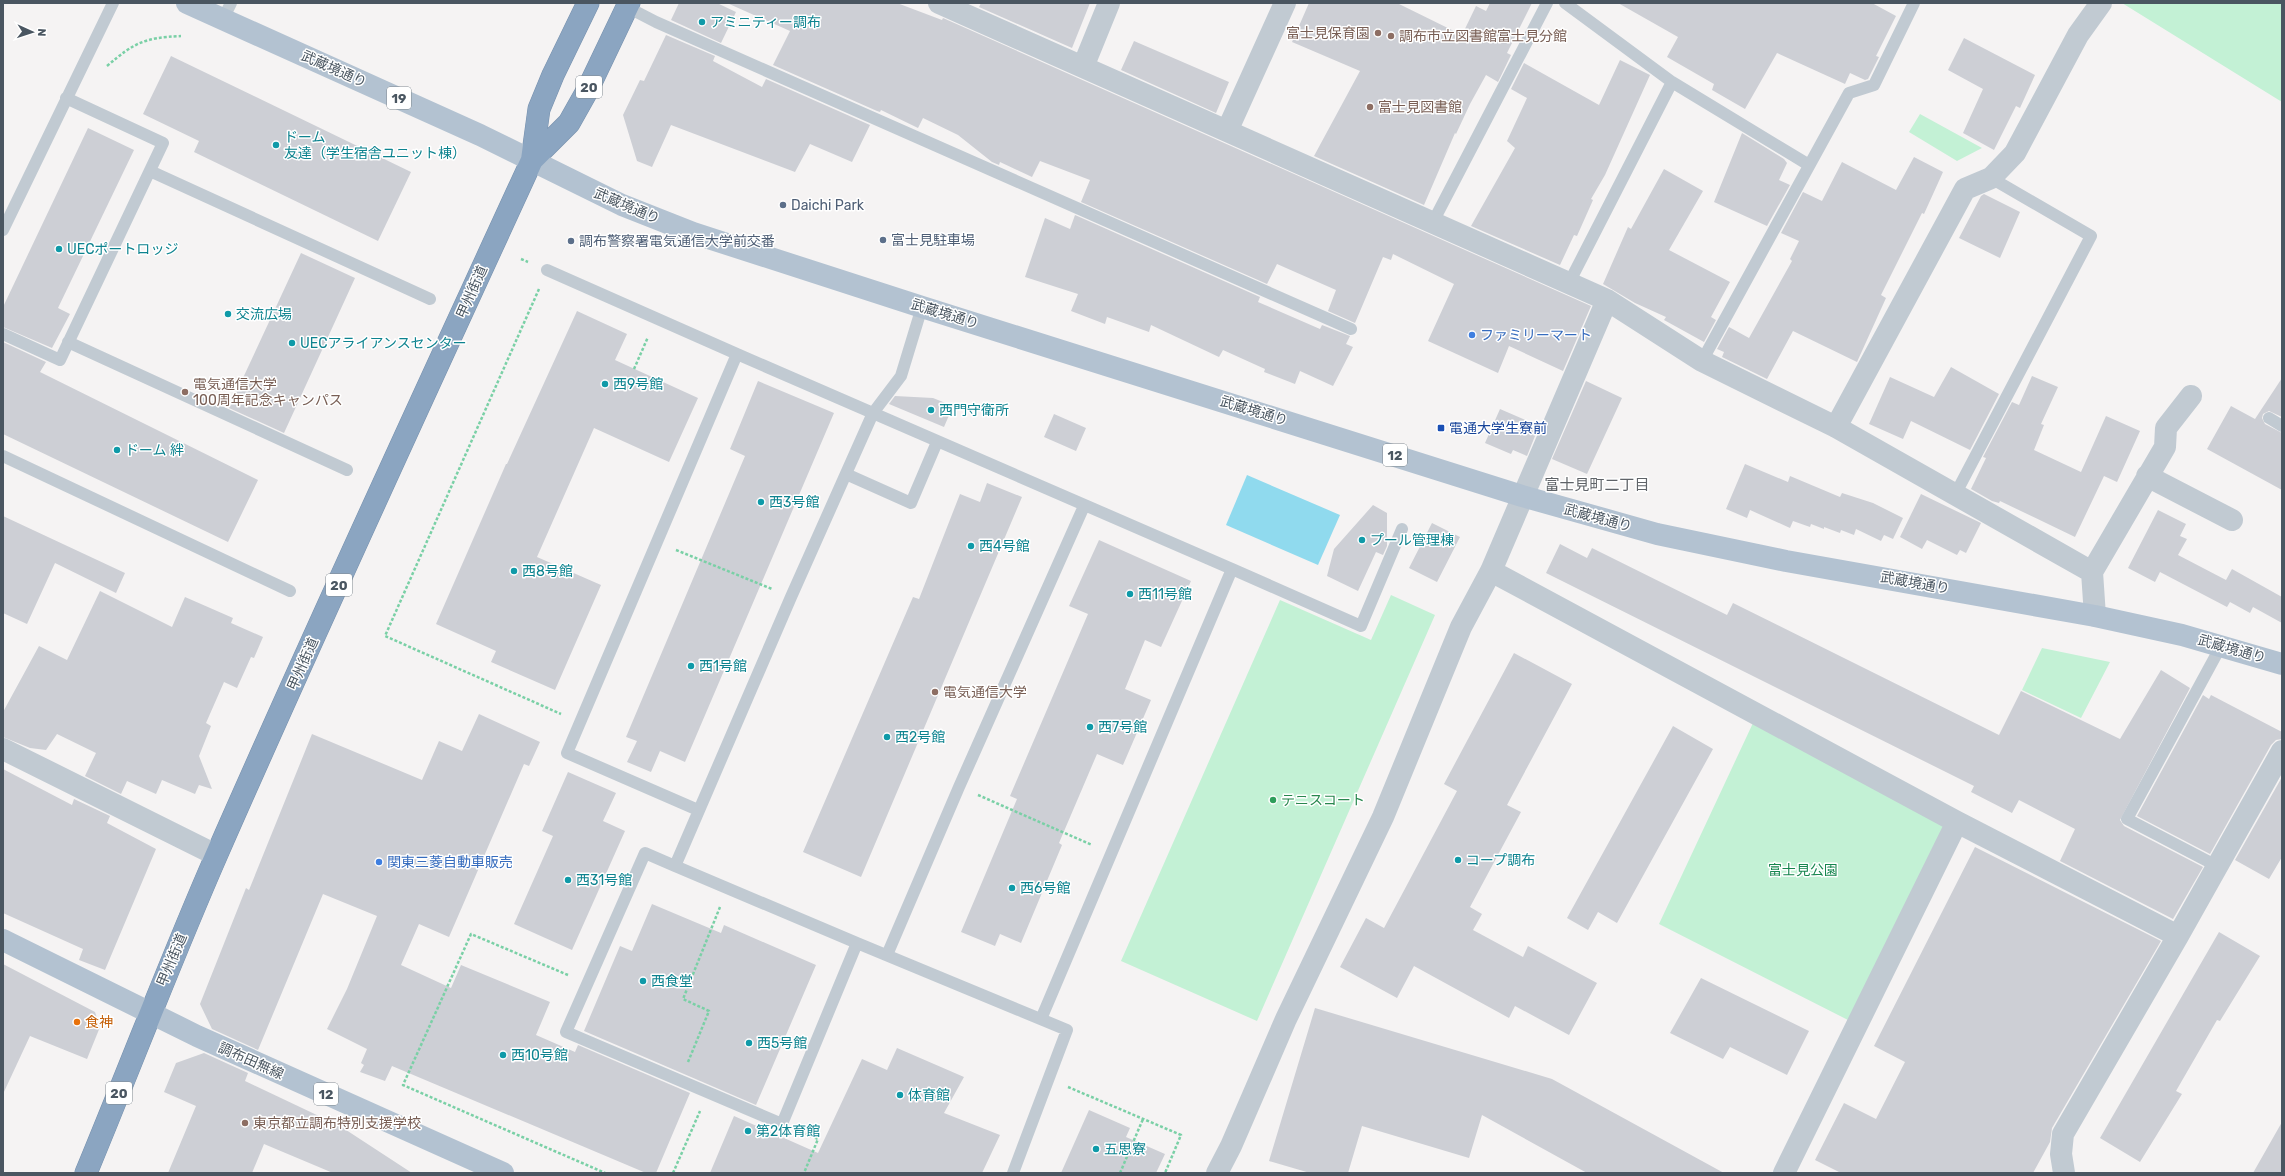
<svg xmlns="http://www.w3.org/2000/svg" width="2285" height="1176" font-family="Rubik,'Noto Sans JP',sans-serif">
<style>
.green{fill:#c3f1d5}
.water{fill:#90daee}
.building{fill:#cdcfd5}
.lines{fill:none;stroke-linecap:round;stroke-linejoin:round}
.highway-casing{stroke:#7690ad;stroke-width:23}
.path{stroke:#7ad0a6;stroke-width:2.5;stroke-dasharray:3 2;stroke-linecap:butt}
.lane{stroke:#c1cad2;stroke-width:12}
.street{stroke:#c1cad2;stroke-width:22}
.primary{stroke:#b3c2d1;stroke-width:22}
.highway{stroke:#8ba5c1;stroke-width:22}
.culture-dot{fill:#0f9aa8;stroke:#fff;stroke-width:1.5}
.education-dot{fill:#8d6e63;stroke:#fff;stroke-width:1.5}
.service-dot{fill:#5c6f8a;stroke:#fff;stroke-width:1.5}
.shop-dot{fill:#3f7fe0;stroke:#fff;stroke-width:1.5}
.transit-dot{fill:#1a4fb4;stroke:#fff;stroke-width:1.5}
.leisure-dot{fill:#2e9e5b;stroke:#fff;stroke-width:1.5}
.food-dot{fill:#e8710a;stroke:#fff;stroke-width:1.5}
.labels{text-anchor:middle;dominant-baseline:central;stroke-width:3;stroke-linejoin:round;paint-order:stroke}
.shield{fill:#fff;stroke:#808990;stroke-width:1}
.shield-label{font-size:13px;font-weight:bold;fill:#4a5661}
.culture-label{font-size:14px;fill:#0d838f;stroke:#fff;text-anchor:start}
.education-label{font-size:14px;fill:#785e54;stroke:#fff;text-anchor:start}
.street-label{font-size:14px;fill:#4a5661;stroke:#fff}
.service-label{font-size:14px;fill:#4e5e75;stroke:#fff;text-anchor:start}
.shop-label{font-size:14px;fill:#366cbe;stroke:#fff;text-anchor:start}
.transit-label{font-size:14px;fill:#164399;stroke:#fff;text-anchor:start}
.leisure-label{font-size:14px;fill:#27864d;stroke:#fff;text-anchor:start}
.park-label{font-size:14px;fill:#17864f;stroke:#fff}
.food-label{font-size:14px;fill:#c56008;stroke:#fff;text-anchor:start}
.neighbourhood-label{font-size:15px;fill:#5f6368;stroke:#fff}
</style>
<rect width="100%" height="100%" fill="#f5f3f3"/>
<path class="green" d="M 2122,3 L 2282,3 L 2282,102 Z
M 1920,114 L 1982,148 L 1957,161 L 1909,132 Z
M 1391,595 L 1435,615 L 1257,1021 L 1121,961 L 1280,600 L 1371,640 Z
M 2042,648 L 2110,662 L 2081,718 L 2022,690 Z
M 1753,723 L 1950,820 L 1848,1020 L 1659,924 Z"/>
<path class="water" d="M 1247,475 L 1340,515 L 1318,565 L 1226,525 Z"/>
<path class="building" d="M 679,3 L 717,3 L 736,12 L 721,43 L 671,20 Z
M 727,3 L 897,3 L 942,20 L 943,18 L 1591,306 L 1563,371 L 1509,346 L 1498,373 L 1428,341 L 1454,284 L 1393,254 L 1391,260 L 1383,257 L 1355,323 L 1328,311 L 1336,290 L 1277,264 L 1267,284 L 1081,202 L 1090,180 L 1040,161 L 1032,177 L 1000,162 L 999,165 L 992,162 L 958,135 L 923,118 L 918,128 L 881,110 L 880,112 L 877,111 L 773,65 L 790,31 Z
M 981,3 L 1090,3 L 1072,48 L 979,7 Z
M 1309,3 L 1397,3 L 1462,35 L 1476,6 L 1486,11 L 1490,3 L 1532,3 L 1507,53 L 1511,55 L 1498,82 L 1486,75 L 1470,104 L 1456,134 L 1455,133 L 1424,205 L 1314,156 L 1360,71 L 1292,42 Z
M 1618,3 L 1872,3 L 1896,16 L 1876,56 L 1879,57 L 1868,79 L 1865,80 L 1850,73 L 1845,84 L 1777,53 L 1745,109 L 1712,90 L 1714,84 L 1667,57 L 1678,37 Z
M 666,35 L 715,56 L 713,61 L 762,87 L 766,79 L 870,125 L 852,162 L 810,144 L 795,172 L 671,125 L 652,167 L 637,161 L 623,115 L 640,80 L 644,81 Z
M 1964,38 L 2035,75 L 2020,108 L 2016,106 L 1994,150 L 1963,133 L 1983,89 L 1948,70 Z
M 1134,41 L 1229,82 L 1216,113 L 1121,70 Z
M 171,56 L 411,172 L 378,241 L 194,152 L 199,141 L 143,114 Z
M 1620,60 L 1650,75 L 1605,175 L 1591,199 L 1593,200 L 1577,236 L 1574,235 L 1560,265 L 1471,226 L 1515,148 L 1507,141 L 1527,98 L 1511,89 L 1524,63 L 1599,105 Z
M 88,128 L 134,150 L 58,308 L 70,314 L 52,348 L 3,327 L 3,307 Z
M 1742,133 L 1784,159 L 1787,163 L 1779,180 L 1790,185 L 1767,226 L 1714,202 Z
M 1914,157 L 1943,172 L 1924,214 L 1922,213 L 1881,295 L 1886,298 L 1857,362 L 1793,331 L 1767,379 L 1722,357 L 1724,352 L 1717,349 L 1729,327 L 1749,338 L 1792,261 L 1790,259 L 1799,241 L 1781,233 L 1803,192 L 1822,201 L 1842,162 L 1896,190 Z
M 1664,169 L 1703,191 L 1669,250 L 1730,282 L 1711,317 L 1716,320 L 1704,342 L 1664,320 L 1666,317 L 1635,303 L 1603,284 L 1628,227 L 1631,229 Z
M 1984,194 L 2020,212 L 2000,258 L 1959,238 L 1981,196 Z
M 1075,215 L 1260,297 L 1258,302 L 1320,329 L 1322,325 L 1350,336 L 1346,344 L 1353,347 L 1333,386 L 1300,371 L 1295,384 L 1264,372 L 1265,369 L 1223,350 L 1219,357 L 1151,325 L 1149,332 L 1107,317 L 1105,324 L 1071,311 L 1078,294 L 1025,277 L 1045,218 L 1070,229 Z
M 301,253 L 355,278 L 284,433 L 229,408 Z
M 577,311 L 627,334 L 615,360 L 698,398 L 669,462 L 594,428 L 537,557 L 601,585 L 555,690 L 491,662 L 496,651 L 436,624 L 506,464 L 507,464 Z
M 3,342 L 46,362 L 40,372 L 258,480 L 228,542 L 3,434 Z
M 1951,367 L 1999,394 L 1970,450 L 1911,421 L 1903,439 L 1869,424 L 1890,377 L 1934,397 Z
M 2032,376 L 2058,387 L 2041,424 L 2044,425 L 2034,450 L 2081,472 L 2106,416 L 2140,431 L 2117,482 L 2104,476 L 2075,537 L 2000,501 L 1999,503 L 1992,501 L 1971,489 L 1986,458 L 1983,457 L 2012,402 L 2019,405 Z
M 2282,378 L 2282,417 L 2269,411 L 2263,414 L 2262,418 L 2265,424 L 2282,433 L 2282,490 L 2207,449 L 2231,406 L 2255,419 Z
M 758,381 L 834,413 L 685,762 L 660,751 L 651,772 L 627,762 L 637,741 L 626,737 L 745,456 L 730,449 Z
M 1586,381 L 1622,398 L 1587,474 L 1552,459 Z
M 895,396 L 933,398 L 953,406 L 944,427 L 889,404 Z
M 1500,409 L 1539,426 L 1527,456 L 1513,450 L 1511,454 L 1485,443 Z
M 1054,414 L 1086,428 L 1076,451 L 1044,437 Z
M 1745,464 L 1788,482 L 1790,476 L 1840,497 L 1842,493 L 1873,503 L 1903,518 L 1893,539 L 1884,535 L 1881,541 L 1856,529 L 1854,535 L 1841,530 L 1840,533 L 1824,527 L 1824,529 L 1811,524 L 1810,527 L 1793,521 L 1790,528 L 1750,510 L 1747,518 L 1726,509 Z
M 987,483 L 1022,497 L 861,877 L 803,852 L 913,597 L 919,599 L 960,494 L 980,502 Z
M 1921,494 L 1981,523 L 1966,553 L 1960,550 L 1957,555 L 1927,540 L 1922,549 L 1900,537 Z
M 1373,505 L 1387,513 L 1387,546 L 1383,555 L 1376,552 L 1358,591 L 1327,576 L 1334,549 Z
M 2158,510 L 2186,524 L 2180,536 L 2187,539 L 2178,555 L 2226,580 L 2232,569 L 2282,597 L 2282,623 L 2253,607 L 2250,613 L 2230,602 L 2227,607 L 2160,572 L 2155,582 L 2128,568 Z
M 3,516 L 125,573 L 116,593 L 55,563 L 27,624 L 3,613 Z
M 1432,523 L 1460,537 L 1437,582 L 1409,568 Z
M 1099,540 L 1191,581 L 1161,647 L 1145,640 L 1125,689 L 1151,700 L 1123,765 L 1097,754 L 1059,843 L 1062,845 L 1021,943 L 1000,934 L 995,946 L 961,932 L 1017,799 L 1010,796 L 1088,614 L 1069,606 Z
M 1560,544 L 1587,558 L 1592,548 L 1727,615 L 1733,603 L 1999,735 L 2021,691 L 2120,739 L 2161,670 L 2190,688 L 2120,820 L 2124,826 L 2203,867 L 2173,919 L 2060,861 L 2075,829 L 2019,800 L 2012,813 L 1971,792 L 1974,786 L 1546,573 Z
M 100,591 L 172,627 L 185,597 L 233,618 L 231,623 L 263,637 L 254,658 L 251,657 L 237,688 L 224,682 L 206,723 L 211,726 L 199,756 L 212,789 L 199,785 L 195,794 L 162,780 L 156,794 L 127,781 L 121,794 L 85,776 L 96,753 L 57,734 L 46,750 L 30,748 L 3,737 L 3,712 L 39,646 L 67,660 Z
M 1514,653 L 1572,684 L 1507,805 L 1521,812 L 1470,907 L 1482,914 L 1473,930 L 1523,957 L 1528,946 L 1597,983 L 1569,1035 L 1515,1006 L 1509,1018 L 1414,966 L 1397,998 L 1340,967 L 1366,918 L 1384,928 L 1457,791 L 1444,784 Z
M 2203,695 L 2209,699 L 2211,695 L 2282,732 L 2282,739 L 2276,740 L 2271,745 L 2210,854 L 2137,816 Z
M 479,714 L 540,742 L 529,766 L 524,764 L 449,937 L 419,924 L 401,965 L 451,988 L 461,965 L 550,1002 L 536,1035 L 575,1052 L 578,1045 L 690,1093 L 656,1173 L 646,1173 L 392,1066 L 385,1081 L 360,1072 L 364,1065 L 361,1063 L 367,1049 L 327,1029 L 347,989 L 377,916 L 323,894 L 258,1050 L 212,1029 L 200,1004 L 246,888 L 249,890 L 312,734 L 422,780 L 439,741 L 462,751 Z
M 1673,726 L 1713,749 L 1617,923 L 1598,912 L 1588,930 L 1567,918 Z
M 3,769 L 72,805 L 74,799 L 110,816 L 107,823 L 156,849 L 105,970 L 79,960 L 83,949 L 3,913 Z
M 568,772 L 616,793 L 603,821 L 625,831 L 572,950 L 514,924 L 553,836 L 542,831 Z
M 2282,777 L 2282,857 L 2269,879 L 2235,860 Z
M 1975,847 L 2161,941 L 2052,1128 L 2050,1142 L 2033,1173 L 1841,1173 L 1815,1160 L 1844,1103 L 1876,1119 L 1905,1062 L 1874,1046 Z
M 652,904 L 721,933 L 724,925 L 816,965 L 756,1105 L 584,1031 L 620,946 L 632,951 Z
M 2219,932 L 2260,956 L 2220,1021 L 2217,1020 L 2176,1091 L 2182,1094 L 2140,1162 L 2100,1138 Z
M 3,964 L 95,1012 L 100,1027 L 87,1059 L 30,1036 L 3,1094 Z
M 1701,978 L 1809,1031 L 1787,1075 L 1730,1047 L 1723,1059 L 1670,1033 Z
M 1315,1008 L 1552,1079 L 1724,1173 L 1587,1173 L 1482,1115 L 1469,1158 L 1362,1126 L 1348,1173 L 1310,1173 L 1269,1161 Z
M 897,1048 L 964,1077 L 944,1113 L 1000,1135 L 982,1173 L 710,1173 L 734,1116 L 818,1153 L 862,1059 L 887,1070 Z
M 204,1053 L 248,1073 L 245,1081 L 340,1126 L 412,1173 L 333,1173 L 264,1144 L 252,1173 L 168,1173 L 196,1106 L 164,1092 L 176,1063 Z
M 1089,1110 L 1130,1128 L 1126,1137 L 1165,1154 L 1156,1173 L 1061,1173 Z
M 2282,1122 L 2282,1173 L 2253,1173 Z"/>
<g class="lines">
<g class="highway-casing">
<path id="highway" d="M 532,160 L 569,123 L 587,91 L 629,3
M 86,1173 C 130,1067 171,959 217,854 C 319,621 426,391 532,160 L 539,109 L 553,75 L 588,3"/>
</g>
<path class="path" d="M 107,66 C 135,42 144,38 181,36
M 521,259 L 528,262
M 539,289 L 385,636 L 561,714
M 634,369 L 648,337
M 676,550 L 772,589
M 978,795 L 1092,845
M 568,975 L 471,934 L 403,1085 L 605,1173
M 688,1062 L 709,1011 L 683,999 L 720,907
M 1068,1087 L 1181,1135 L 1165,1173
M 801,1132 L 818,1139 L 804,1173
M 673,1173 L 700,1111
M 1120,1173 L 1143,1119"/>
<path class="lane" d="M 1565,3 L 1672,82 L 1809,165
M 627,7 L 656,22 L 1351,329
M 223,19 L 231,3
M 150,171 L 430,299
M 1433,222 L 1547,3
M 3,230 L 113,3
M 547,270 L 737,354
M 1569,283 L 1672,82
M 3,334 L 60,360 L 163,143 L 66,98
M 68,342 L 347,470
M 1702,361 L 1849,93 L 1874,85 L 1914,3
M 2269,418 L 2282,426
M 3,456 L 290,591
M 846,474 L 911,503 L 937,442
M 1956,493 L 2091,236 L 1991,178
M 1232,569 L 1361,626 L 1402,529
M 698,810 L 567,753 L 737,354 L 1232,569 L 1041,1019
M 675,866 L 857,943 L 782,1124 L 566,1032 L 645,853 L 675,866 L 791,597 L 873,413 L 901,376 L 922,307
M 2217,866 L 2127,819 L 2221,646
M 857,943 L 1067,1030 L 1013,1173
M 887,955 L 959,787 L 1084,506"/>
<path class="street" d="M 939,3 L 1607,300 L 1702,361 L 1836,427 L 2092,572 L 2095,616
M 1083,67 L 1109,3
M 1227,131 L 1285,3
M 1836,427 L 1965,189 L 1991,178 L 2015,153 L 2078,35 L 2101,3
M 2147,476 L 2232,520
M 1491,571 L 1957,822 L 2178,936
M 2092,572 L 2165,447 L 2166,428 L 2191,396
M 3,749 L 216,855
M 1217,1173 L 1231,1146 L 1286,1019 L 1383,817 L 1461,627 L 1491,571 L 1607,300
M 1784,1173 L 1957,822
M 2064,1173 L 2061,1154 L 2063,1134 L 2178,936 L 2282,751"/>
<path class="primary" d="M 187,3 L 480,135 L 622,205 L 693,233 L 922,307 L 1522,496 L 1657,534 L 1786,561 L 2095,616 L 2182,635 L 2282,664
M 3,940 L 197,1036 L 503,1173"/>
<use href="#highway" class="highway"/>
</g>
<g class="culture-dot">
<circle cx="702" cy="22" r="4"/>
<circle cx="276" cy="145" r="4"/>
<circle cx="59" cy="249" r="4"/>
<circle cx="228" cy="314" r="4"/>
<circle cx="292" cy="343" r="4"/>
<circle cx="605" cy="384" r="4"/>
<circle cx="931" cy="410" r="4"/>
<circle cx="117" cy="450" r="4"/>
<circle cx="761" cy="502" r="4"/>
<circle cx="1362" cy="540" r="4"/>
<circle cx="971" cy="546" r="4"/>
<circle cx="514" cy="571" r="4"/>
<circle cx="1130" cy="594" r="4"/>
<circle cx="691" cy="666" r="4"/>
<circle cx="1090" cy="727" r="4"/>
<circle cx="887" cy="737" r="4"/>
<circle cx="1458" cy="860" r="4"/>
<circle cx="568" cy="880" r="4"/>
<circle cx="1012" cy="888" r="4"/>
<circle cx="643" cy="981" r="4"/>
<circle cx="749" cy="1043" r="4"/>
<circle cx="503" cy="1055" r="4"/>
<circle cx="900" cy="1095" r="4"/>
<circle cx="748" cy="1131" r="4"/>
<circle cx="1096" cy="1149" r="4"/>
</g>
<g class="education-dot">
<circle cx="1378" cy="33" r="4"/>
<circle cx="1391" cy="36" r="4"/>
<circle cx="1370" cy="107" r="4"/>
<circle cx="185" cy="392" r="4"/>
<circle cx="935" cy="692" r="4"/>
<circle cx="245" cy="1123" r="4"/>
</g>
<g class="service-dot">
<circle cx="783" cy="205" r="4"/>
<circle cx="883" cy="240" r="4"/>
<circle cx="571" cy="241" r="4"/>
</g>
<g class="shop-dot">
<circle cx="1472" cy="335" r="4"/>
<circle cx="379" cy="862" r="4"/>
</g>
<rect class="transit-dot" x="1437" y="424" width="8" height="8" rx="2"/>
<circle class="leisure-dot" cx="1273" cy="800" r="4"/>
<circle class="food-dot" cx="77" cy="1022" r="4"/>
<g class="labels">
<g class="shield">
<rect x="576" y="76" width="26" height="22" rx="3"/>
<rect x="387" y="87" width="24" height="22" rx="3"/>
<rect x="1383" y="444" width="24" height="22" rx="3"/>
<rect x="326" y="574" width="26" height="22" rx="3"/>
<rect x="106" y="1082" width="26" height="22" rx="3"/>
<rect x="314" y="1083" width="24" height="22" rx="3"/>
</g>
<g class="shield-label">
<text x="589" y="87">20</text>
<text x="399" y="98">19</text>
<text x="1395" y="455">12</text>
<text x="339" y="585">20</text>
<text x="119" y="1093">20</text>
<text x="326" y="1094">12</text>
</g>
<g class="culture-label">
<text x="710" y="22">アミニティー調布</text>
<text x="284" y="137">ドーム<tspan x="284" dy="16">友達（学生宿舎ユニット棟）</tspan></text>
<text x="67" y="249">UECポートロッジ</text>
<text x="236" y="314">交流広場</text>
<text x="300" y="343">UECアライアンスセンター</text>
<text x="613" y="384">西9号館</text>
<text x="939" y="410">西門守衛所</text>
<text x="125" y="450">ドーム 絆</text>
<text x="769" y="502">西3号館</text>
<text x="1370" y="540">プール管理棟</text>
<text x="979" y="546">西4号館</text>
<text x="522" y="571">西8号館</text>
<text x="1138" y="594">西11号館</text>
<text x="699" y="666">西1号館</text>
<text x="1098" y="727">西7号館</text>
<text x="895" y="737">西2号館</text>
<text x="1466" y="860">コープ調布</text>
<text x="576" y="880">西31号館</text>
<text x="1020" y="888">西6号館</text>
<text x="651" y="981">西食堂</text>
<text x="757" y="1043">西5号館</text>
<text x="511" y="1055">西10号館</text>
<text x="908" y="1095">体育館</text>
<text x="756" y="1131">第2体育館</text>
<text x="1104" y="1149">五思寮</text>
</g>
<g class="education-label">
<text x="1370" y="33" text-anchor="end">富士見保育園</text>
<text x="1399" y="36">調布市立図書館富士見分館</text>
<text x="1378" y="107">富士見図書館</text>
<text x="193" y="384">電気通信大学<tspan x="193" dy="16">100周年記念キャンパス</tspan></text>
<text x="943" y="692">電気通信大学</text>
<text x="253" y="1123">東京都立調布特別支援学校</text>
</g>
<g class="street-label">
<text transform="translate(334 69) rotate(24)">武蔵境通り</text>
<text transform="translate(627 206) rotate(23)">武蔵境通り</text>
<text transform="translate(472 292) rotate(-66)">甲州街道</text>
<text transform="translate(945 314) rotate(17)">武蔵境通り</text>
<text transform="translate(1254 411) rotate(17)">武蔵境通り</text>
<text transform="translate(1598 518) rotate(15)">武蔵境通り</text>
<text transform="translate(1915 583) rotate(10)">武蔵境通り</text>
<text transform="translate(2232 649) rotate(16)">武蔵境通り</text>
<text transform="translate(303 664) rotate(-66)">甲州街道</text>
<text transform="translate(172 960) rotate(-67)">甲州街道</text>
<text transform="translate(251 1061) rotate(24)">調布田無線</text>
</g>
<g class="service-label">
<text x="791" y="205">Daichi Park</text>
<text x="891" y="240">富士見駐車場</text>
<text x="579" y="241">調布警察署電気通信大学前交番</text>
</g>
<g class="shop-label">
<text x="1480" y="335">ファミリーマート</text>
<text x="387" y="862">関東三菱自動車販売</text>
</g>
<g class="transit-label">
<text x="1449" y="428">電通大学生寮前</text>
</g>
<g class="leisure-label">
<text x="1281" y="800">テニスコート</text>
</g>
<g class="park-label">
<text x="1803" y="870">富士見公園</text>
</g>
<g class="food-label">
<text x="85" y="1022">食神</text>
</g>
<g class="neighbourhood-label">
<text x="1597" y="485">富士見町二丁目</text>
</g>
</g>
<rect width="2285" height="1176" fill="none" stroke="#4a5661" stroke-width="8"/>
<g transform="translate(32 32) rotate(93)" stroke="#ffffff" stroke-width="3" paint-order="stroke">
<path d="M0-3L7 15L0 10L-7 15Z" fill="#4a5661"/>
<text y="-6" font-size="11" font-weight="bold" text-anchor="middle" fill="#4a5661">N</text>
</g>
</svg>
